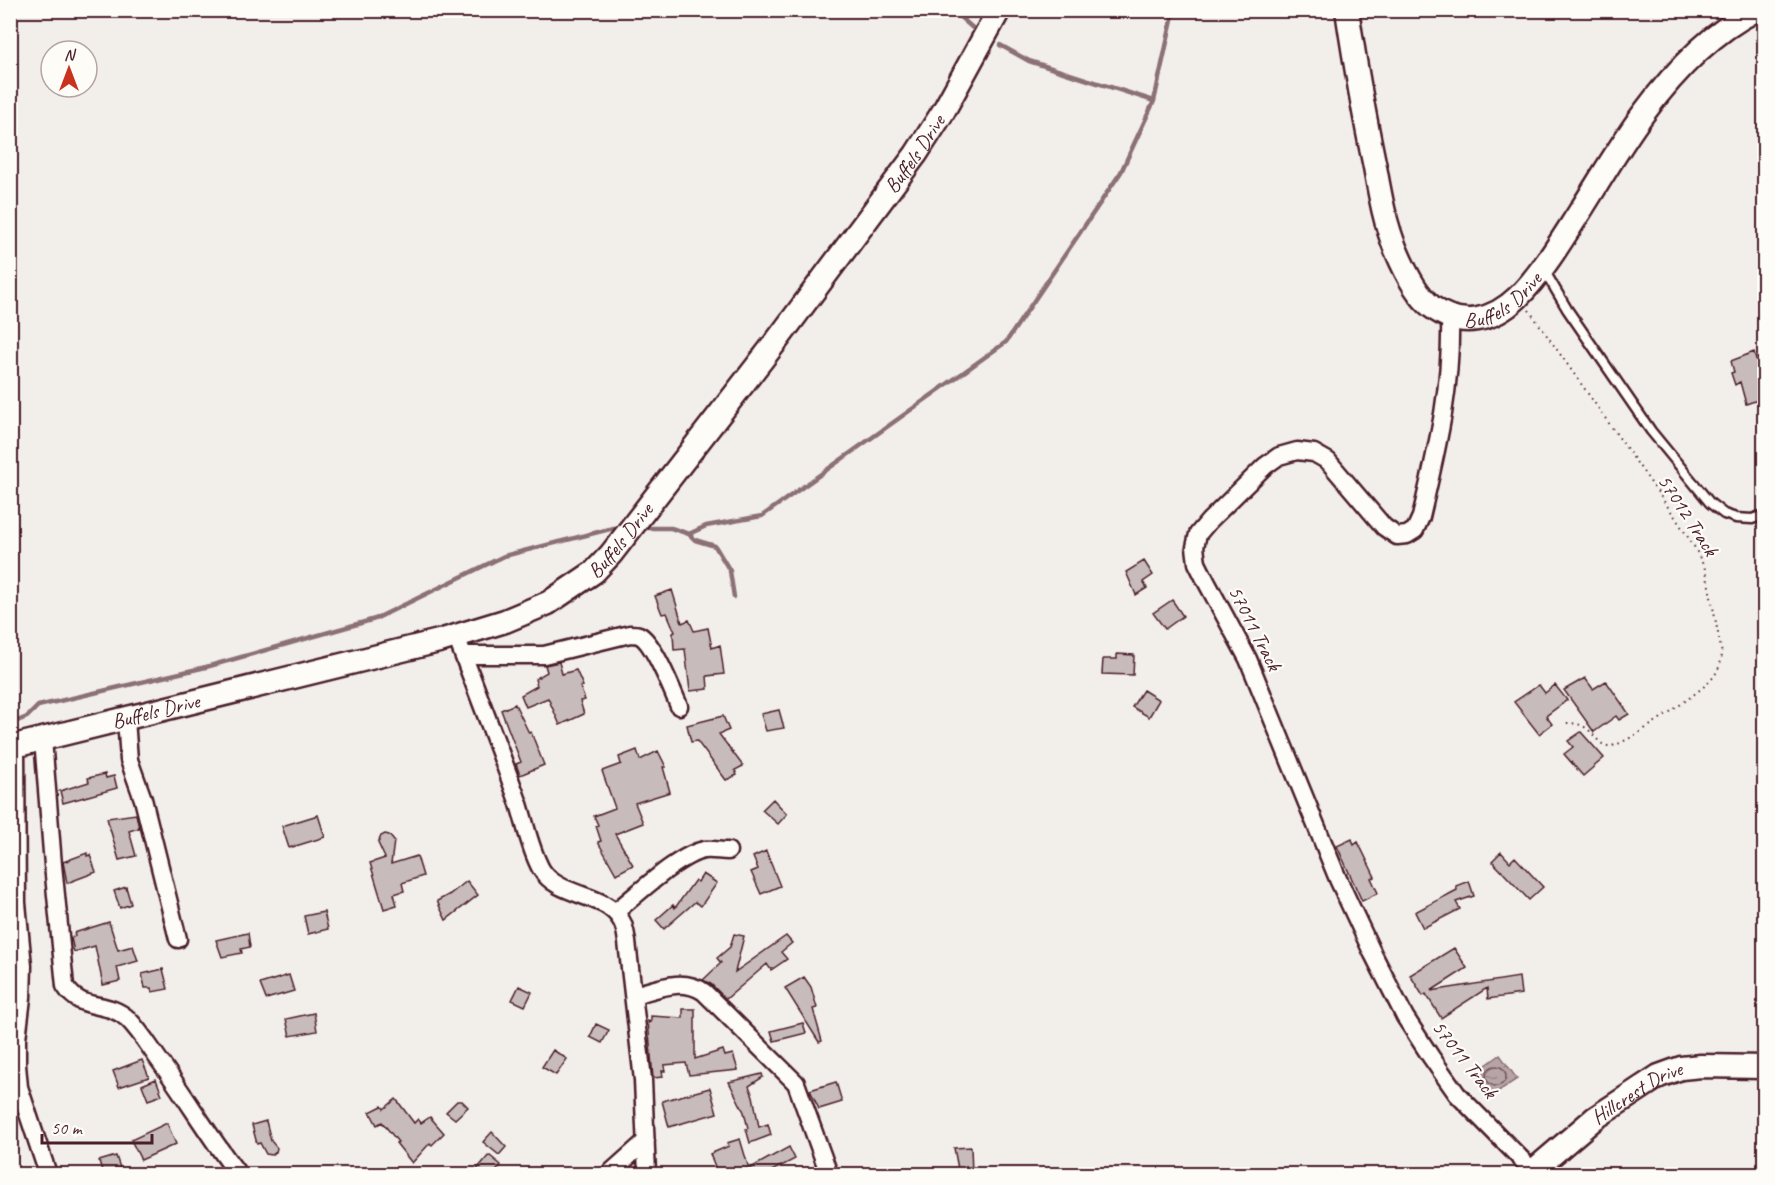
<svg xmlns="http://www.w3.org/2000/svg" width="1775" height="1185" font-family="Caveat,sans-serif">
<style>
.water{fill:url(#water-ripples);stroke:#8b6f75;stroke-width:1.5}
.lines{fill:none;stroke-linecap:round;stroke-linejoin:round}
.shore{stroke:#76555c;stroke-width:1.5}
.stream{stroke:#8b6f75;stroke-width:4.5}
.building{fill:#c8bbbb;stroke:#4a1f2b;stroke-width:1.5}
.lane-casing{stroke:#4a1f2b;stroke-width:13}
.street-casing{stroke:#4a1f2b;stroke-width:21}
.secondary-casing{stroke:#4a1f2b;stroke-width:27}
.path{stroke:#4a1f2b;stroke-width:2;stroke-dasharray:1.5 4.5;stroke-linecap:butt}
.lane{stroke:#fdfcf7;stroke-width:8}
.street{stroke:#fdfcf7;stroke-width:16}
.secondary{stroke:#fdfcf7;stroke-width:22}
.labels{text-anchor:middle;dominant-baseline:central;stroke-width:4.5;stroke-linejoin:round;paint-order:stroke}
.street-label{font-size:21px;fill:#4a1f2b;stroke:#fdfcf7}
</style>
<defs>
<pattern id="water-ripples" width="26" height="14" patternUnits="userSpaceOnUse" patternTransform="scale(1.5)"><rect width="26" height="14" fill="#b7a5a6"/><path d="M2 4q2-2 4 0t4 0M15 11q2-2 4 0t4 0" fill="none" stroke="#978687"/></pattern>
</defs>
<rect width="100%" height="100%" fill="#f2efeb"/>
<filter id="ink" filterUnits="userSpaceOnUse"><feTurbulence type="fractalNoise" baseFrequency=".0167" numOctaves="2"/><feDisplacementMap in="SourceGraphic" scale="12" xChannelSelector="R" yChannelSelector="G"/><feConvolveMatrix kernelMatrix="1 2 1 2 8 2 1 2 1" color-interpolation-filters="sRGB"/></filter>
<g filter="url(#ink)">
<path class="water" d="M 1500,1055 L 1517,1079 L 1491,1096 L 1475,1073 Z"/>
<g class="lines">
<path class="shore" d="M1486 1076a10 10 0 1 1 20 0a10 10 0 1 1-20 0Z"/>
<path class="stream" d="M 952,10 L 975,30
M 1000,45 L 1029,61 L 1154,101
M 641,528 L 671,528 L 689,534 L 706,526 L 762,516 L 1006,342 L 1121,172 L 1154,101 L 1174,10
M 689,534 L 695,540 L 715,546 L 730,571 L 734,597
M 10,724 L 27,717 L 38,706 L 206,667 L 375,619 L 504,556 L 614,528 L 621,528"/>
</g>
<path class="building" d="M 1754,352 L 1756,359 L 1764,356 L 1764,373 L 1761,374 L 1764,386 L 1764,398 L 1746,404 L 1740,382 L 1735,385 L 1731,373 L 1734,372 L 1731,361 Z
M 1144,561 L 1153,575 L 1143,582 L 1147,588 L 1136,595 L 1126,572 Z
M 672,590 L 682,623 L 689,620 L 694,631 L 708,628 L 712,648 L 720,645 L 724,674 L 707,676 L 708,689 L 690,691 L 685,649 L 674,650 L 673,633 L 675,632 L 667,613 L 662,614 L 655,596 Z
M 1172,600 L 1183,616 L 1165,629 L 1153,613 Z
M 1117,654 L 1134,655 L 1133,675 L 1102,674 L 1103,659 L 1117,659 Z
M 559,662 L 562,674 L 576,670 L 583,686 L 580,687 L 585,700 L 580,701 L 584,714 L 560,725 L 548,698 L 526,707 L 521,695 L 537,686 L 535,679 L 547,672 L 545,665 Z
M 1585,678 L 1593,689 L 1606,681 L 1629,714 L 1619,720 L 1616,716 L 1594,732 L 1564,690 Z
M 1539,685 L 1545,693 L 1555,685 L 1567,700 L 1546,716 L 1552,724 L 1539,734 L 1514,702 Z
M 1143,690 L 1159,700 L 1149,717 L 1132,707 Z
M 515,704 L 529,733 L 531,732 L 544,765 L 520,775 L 516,764 L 521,762 L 501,710 Z
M 779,710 L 784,728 L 766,731 L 761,714 Z
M 723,716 L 729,730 L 719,734 L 743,766 L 735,770 L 737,775 L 726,780 L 697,741 L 691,742 L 687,725 Z
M 1581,732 L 1604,758 L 1583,776 L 1564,754 L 1573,747 L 1568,741 Z
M 637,750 L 640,760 L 658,751 L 666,767 L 663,767 L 670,792 L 635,803 L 643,823 L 615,834 L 633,865 L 616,874 L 598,842 L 601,841 L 596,826 L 598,825 L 594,816 L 615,808 L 602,771 L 621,764 L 619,757 Z
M 105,774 L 106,778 L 114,776 L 117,788 L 63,803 L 60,791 L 89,782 L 88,778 Z
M 773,799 L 787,814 L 778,824 L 762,810 Z
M 136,814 L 139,828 L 129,831 L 136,856 L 119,860 L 107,818 Z
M 318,815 L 325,837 L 289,848 L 282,826 Z
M 385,834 L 389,835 L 394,841 L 391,864 L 417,856 L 423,876 L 402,883 L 404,891 L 394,894 L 397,905 L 384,909 L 370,863 L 385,858 L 378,843 L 381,836 Z
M 1352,839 L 1354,845 L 1358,842 L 1375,877 L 1371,878 L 1378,893 L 1362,901 L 1337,846 Z
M 766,851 L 780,886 L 761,894 L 751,872 L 758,869 L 753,857 Z
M 1501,852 L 1510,862 L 1515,857 L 1543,887 L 1529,900 L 1492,861 Z
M 87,853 L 87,856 L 90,855 L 96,872 L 67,883 L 63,862 Z
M 703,874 L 717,883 L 701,906 L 695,902 L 664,929 L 656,920 L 673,905 L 675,908 L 695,880 L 698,882 Z
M 467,881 L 478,895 L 446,920 L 437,901 L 450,894 Z
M 1469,881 L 1474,896 L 1456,902 L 1460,909 L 1423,928 L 1415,912 L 1457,890 L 1456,886 Z
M 126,887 L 131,904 L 120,908 L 114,891 Z
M 324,912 L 328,929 L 308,934 L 304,916 Z
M 109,922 L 118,950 L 133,946 L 138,961 L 117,967 L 120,981 L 103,985 L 95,946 L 74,952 L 71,938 L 75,936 L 74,933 Z
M 248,933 L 250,947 L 241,949 L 242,953 L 222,957 L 216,940 Z
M 734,934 L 744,936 L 735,972 L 786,936 L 792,943 L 781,952 L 787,959 L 771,970 L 767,964 L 726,999 L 711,984 L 703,980 L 721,963 L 717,958 L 730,947 Z
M 1454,948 L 1467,968 L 1431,991 L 1519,977 L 1521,994 L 1488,999 L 1487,988 L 1441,1018 L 1426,994 L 1423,996 L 1410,975 Z
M 163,969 L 168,989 L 152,992 L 151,988 L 145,988 L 142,974 Z
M 289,975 L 294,991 L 266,999 L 260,984 Z
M 804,977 L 811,987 L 817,1008 L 813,1009 L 822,1041 L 819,1042 L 785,988 Z
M 519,986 L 532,992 L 525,1006 L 512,1000 Z
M 683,1009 L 695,1009 L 695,1059 L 723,1050 L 725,1056 L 733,1054 L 738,1070 L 689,1075 L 686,1063 L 664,1065 L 665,1071 L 662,1071 L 663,1077 L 653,1078 L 648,1021 L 651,1022 L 651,1016 L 683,1018 Z
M 314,1013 L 317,1031 L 290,1036 L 286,1019 Z
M 803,1023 L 806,1033 L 774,1041 L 771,1031 Z
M 596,1024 L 609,1030 L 602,1043 L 590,1037 Z
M 553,1050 L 567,1059 L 556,1075 L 542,1067 Z
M 142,1060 L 149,1077 L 119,1087 L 113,1071 Z
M 762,1074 L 763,1077 L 749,1086 L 753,1096 L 759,1127 L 768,1124 L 771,1135 L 750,1143 L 746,1129 L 748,1128 L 744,1112 L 729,1082 Z
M 156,1079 L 162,1095 L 148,1100 L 142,1085 Z
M 836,1082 L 842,1102 L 819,1109 L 810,1090 Z
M 710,1088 L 717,1113 L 669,1127 L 662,1101 Z
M 396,1099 L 414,1123 L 418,1119 L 421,1123 L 430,1117 L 444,1133 L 432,1145 L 430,1143 L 412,1163 L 396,1143 L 398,1142 L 382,1122 L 377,1125 L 370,1112 L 382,1106 L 384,1109 Z
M 457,1101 L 462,1101 L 468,1107 L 455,1119 L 446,1112 Z
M 266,1121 L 271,1141 L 277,1148 L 276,1152 L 272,1155 L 266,1154 L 260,1143 L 257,1144 L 252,1125 Z
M 167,1123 L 176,1144 L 141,1160 L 131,1140 Z
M 492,1132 L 506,1147 L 499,1155 L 483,1142 Z
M 740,1139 L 749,1169 L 789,1147 L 795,1159 L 766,1174 L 718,1174 L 710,1154 L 729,1146 L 727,1143 Z
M 971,1147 L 972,1174 L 959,1174 L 954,1148 Z
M 489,1155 L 501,1165 L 494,1174 L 473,1174 Z
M 116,1156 L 122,1174 L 103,1174 L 99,1161 Z"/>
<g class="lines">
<g class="lane-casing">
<path id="lane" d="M 1544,270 L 1567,309 L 1651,431 L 1710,503 L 1724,514 L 1736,518 L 1752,519 L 1764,515"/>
</g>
<g class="street-casing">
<path id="street" d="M 1450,317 C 1452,389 1437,448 1421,517 L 1415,530 L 1407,535 L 1397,536 L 1384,527 L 1328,461 L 1314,453 L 1297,451 L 1279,456 L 1265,466 L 1209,521 L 1198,534 L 1195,547 L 1197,563 L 1207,583 L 1248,659 L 1338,879 L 1373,954 L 1405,1017 L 1431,1057 L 1457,1094 L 1533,1171
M 456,636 C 477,692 499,748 519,804 C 526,826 530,849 541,869 C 558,898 605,892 621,920 C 625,926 626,935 627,942 L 643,1080 L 647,1174
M 463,655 L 544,655 L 630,634 C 633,634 636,634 639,635 C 653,641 673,692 679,706
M 126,719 L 129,760 L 143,799 L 178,939
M 43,739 L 53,865 L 65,986 C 82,1013 106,999 128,1019 C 140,1031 149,1046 159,1060 C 186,1097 210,1138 238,1174
M 16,745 L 17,903 L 23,966 L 22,998 L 17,1039 L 17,1065 L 19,1087 L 48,1174
M 615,912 C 637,895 678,855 704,850 C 712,849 720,851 728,851
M 634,995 C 657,989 682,977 704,992 L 796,1083 L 829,1174
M 609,1174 L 646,1141"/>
</g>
<g class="secondary-casing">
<g id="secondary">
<path id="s1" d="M 1347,10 C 1355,63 1364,115 1375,167 C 1380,195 1385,224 1396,250 C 1404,269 1416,295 1432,307 C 1461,329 1493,321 1518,297 C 1542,273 1561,241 1579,213 C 1600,180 1620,145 1643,114 C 1673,73 1710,33 1756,10"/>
<path id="s2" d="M 10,747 L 443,640 L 505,621 L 548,603 L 594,572 L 611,554 L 778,339 L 916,154 L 943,112 L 999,10"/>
<path id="s3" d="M 1536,1174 L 1533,1171 L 1595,1118 L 1659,1076 L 1681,1068 L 1701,1066 L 1764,1067"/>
</g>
</g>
<path class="path" d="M 1529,310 L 1675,517 L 1695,548 L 1706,571 L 1722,654 C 1721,665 1717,674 1709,682 C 1697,694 1626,745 1611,746 C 1599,747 1595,734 1586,728 C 1579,723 1572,723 1564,723"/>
<use href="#lane" class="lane"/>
<use href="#street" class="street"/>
<use href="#secondary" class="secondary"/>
</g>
</g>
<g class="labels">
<g class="street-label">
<text stroke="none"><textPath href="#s2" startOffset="1140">Buffels Drive</textPath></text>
<text stroke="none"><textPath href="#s1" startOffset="393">Buffels Drive</textPath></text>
<text transform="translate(1688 515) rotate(57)">57012 Track</text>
<text stroke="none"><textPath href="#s2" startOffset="654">Buffels Drive</textPath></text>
<text transform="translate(1255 628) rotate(63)">57011 Track</text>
<text stroke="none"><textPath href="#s2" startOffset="150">Buffels Drive</textPath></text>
<text transform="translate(1465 1059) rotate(52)">57011 Track</text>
<text stroke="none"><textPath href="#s3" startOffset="135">Hillcrest Drive</textPath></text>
</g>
</g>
<rect width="1775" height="1185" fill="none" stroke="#fdfcf7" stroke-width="36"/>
<rect x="18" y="18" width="1739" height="1149" fill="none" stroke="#4a1f2b" stroke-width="2" filter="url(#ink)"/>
<g transform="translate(69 69)"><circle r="28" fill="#fdfcf7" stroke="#b5a4a5" stroke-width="1.5"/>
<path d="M0-4.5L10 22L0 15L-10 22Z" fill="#c8321e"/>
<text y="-9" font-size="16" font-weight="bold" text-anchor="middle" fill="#4a1f2b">N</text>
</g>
<path d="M42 1134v9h110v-9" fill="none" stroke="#4a1f2b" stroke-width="3"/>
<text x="51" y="1134" font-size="18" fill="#4a1f2b" stroke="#fdfcf7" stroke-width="4.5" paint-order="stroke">50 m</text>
</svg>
